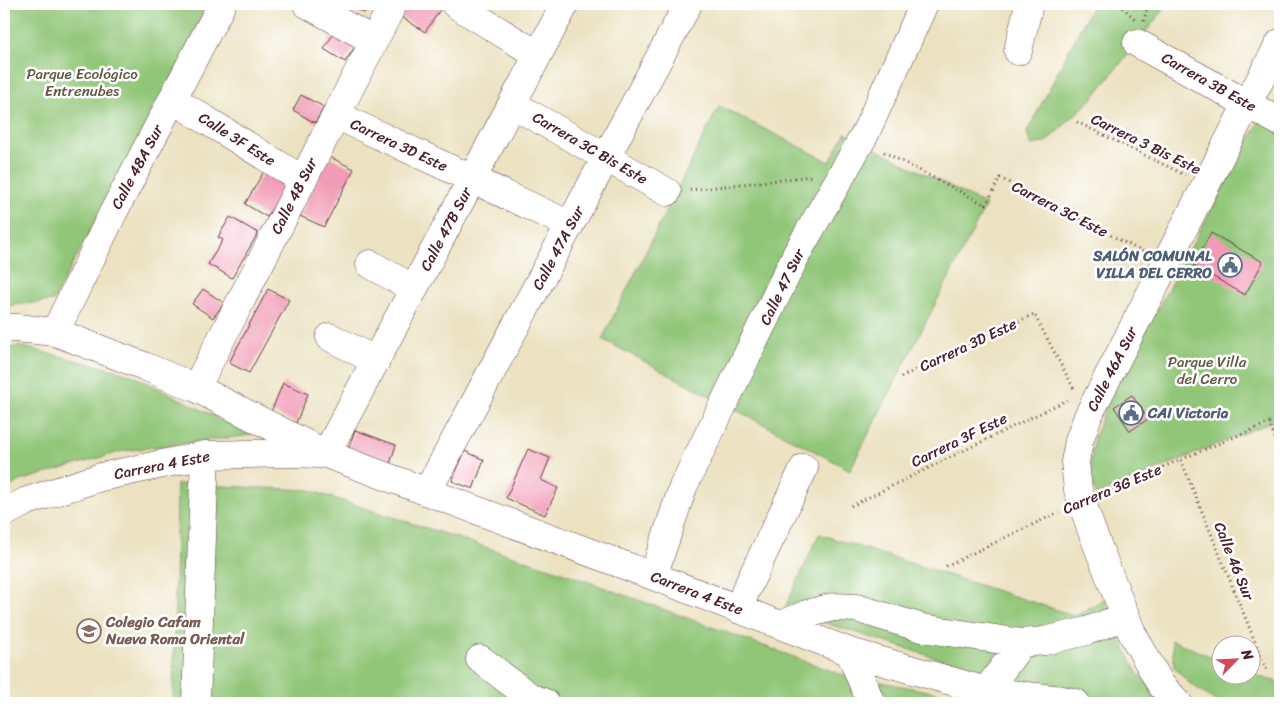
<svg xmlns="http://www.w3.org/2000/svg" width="1284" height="707" font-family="Sriracha,sans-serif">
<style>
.green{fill:#91c678;stroke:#6e7252}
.building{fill:#f19bb6}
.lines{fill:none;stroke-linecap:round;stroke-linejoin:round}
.minor-casing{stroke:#623c42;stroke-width:29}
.path{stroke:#623c42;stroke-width:3;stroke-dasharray:1 4;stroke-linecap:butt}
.minor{stroke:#fff;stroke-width:28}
.labels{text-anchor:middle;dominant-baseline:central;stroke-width:5;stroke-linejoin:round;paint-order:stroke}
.park-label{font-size:15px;fill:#635946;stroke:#fff}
.street-label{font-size:15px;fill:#4a1f2b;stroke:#fff}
.service-label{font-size:15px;font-weight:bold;fill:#4e5e75;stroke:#fff;text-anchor:end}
.education-label{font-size:15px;font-weight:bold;fill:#785e54;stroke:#fff;text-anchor:start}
</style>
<rect width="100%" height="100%" fill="#fff"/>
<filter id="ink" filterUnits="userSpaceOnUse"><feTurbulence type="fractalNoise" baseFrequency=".02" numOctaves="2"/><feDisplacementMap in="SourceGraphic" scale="10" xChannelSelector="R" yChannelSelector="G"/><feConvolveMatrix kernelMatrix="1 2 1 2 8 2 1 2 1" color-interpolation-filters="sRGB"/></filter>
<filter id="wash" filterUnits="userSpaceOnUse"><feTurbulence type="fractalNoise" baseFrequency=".0096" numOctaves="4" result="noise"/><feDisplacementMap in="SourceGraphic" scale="20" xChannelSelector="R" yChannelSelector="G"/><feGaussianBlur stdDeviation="1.12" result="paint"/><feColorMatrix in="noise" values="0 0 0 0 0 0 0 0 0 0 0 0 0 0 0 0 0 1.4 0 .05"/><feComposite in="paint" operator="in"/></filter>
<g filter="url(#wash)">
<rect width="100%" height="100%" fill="#ece2c1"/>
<path class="green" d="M 4,4 L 208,4 L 175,72 L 53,301 L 4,306 Z
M 1093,4 L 1168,4 L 1092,99 L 1045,143 L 1030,145 L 1027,132 Z
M 719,106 L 830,162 L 845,133 L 986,205 L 850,470 L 602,339 Z
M 1260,120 L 1280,132 L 1280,418 L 1096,495 L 1090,468 L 1094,438 L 1107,402 Z
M 19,346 L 130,374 L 252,435 L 123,451 L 20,481 L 4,490 L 4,349 Z
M 177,484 L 309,490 L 559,571 L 840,674 L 989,703 L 173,703 Z
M 819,534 L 1076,616 L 1104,599 L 1120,638 L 1136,671 L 1166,703 L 1099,703 L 1089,695 L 1061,688 L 990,675 L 784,610 Z
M 1172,640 L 1221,661 L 1222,674 L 1252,673 L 1266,679 L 1280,682 L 1280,703 L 1218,703 L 1188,682 L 1174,667 Z"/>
<g id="blocks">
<path class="building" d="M 346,4 L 371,4 L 364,13 Z
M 408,4 L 436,4 L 442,7 L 425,32 L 400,16 Z
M 336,29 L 358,42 L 345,62 L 324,49 Z
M 301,95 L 324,107 L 315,123 L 293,110 Z
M 328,156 L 354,169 L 324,227 L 300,216 Z
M 267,166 L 289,180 L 267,217 L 245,204 Z
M 230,217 L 258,233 L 232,278 L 208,264 L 223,240 L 218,237 Z
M 1211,233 L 1263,262 L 1245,295 L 1193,265 Z
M 203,289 L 224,303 L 213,318 L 192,304 Z
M 268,289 L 289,300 L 249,373 L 229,363 Z
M 283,383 L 308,394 L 296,423 L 271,412 Z
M 1132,395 L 1148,419 L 1130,431 L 1114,407 Z
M 355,430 L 396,445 L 390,464 L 348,450 Z
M 528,449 L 550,458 L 541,480 L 558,488 L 545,515 L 506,498 Z
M 465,451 L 484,460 L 473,489 L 452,481 Z"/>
</g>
</g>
<g filter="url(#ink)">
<use href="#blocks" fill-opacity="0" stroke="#623c42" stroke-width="1"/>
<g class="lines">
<g class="minor-casing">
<path id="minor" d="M 307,4 L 374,41
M 455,4 L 538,55
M 1137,43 L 1280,122
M 1018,51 L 1029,4
M 172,99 L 303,180
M 512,104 L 667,192
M 336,115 L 570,225
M 370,264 L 414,289
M 4,328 L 17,328 L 55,332 L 144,366 L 196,388 L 326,454 L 653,576 L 850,652 L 986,691 L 1062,700 L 1076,703
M 55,332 L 113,213 L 222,4
M 330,337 L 376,361
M 196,388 L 393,4
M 326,454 L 565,4
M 427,492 L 688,4
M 4,513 L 27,501 L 101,477 L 205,455 L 289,453 L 320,454
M 653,576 L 683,487 L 797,253 L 865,134 L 924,4
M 740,610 L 745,592 L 804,468
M 781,625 L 807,614 L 833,607 L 856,608 L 922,628 L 1022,643 L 1044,641 L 1087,631 L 1126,616
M 850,652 L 871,703
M 480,659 L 530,697 L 545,703
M 986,691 L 1022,643
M 196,703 L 205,455
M 1178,703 L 1161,685 L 1132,633 L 1091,529 L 1078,490 L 1075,462 L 1079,441 L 1088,416 L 1247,104 L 1280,43"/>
</g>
<path class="path" d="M 1119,4 L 1135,19
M 1144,21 L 1148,4
M 1077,122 L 1185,175
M 884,152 L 986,205 L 1000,178 L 1145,253
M 690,190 L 813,176
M 901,377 L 1034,314 L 1074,389
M 1269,423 L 1280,450
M 1181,460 L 1267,671
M 1103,492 L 1280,418
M 851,506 L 1067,400
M 946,566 L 1059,512"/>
<use href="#minor" class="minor"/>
</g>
</g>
<defs>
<g id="civic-ring" transform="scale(1.25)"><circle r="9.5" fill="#fff" stroke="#5c6f8a" stroke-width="1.5"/><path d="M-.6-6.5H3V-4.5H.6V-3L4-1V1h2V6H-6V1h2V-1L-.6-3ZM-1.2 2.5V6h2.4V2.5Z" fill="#5c6f8a"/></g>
<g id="school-ring" transform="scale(1.25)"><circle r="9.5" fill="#fff" stroke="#8d6e63" stroke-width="1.5"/><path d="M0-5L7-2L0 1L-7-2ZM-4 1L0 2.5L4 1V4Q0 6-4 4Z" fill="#8d6e63"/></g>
</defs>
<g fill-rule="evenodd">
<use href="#civic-ring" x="1230" y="265"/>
<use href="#civic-ring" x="1131" y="413"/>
<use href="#school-ring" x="89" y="631"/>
</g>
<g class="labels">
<g class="park-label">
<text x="82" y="74">Parque Ecológico<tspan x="82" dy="17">Entrenubes</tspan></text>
<text x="1207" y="362">Parque Villa<tspan x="1207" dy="17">del Cerro</tspan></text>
</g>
<g class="street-label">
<text transform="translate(1209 82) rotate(29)">Carrera 3B Este</text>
<text transform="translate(237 139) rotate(32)">Calle 3F Este</text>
<text transform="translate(1146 144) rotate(26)">Carrera 3 Bis Este</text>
<text transform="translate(399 145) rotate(25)">Carrera 3D Este</text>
<text transform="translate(590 148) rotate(30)">Carrera 3C Bis Este</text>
<text transform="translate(137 167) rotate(-62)">Calle 48A Sur</text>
<text transform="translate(294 196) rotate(-63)">Calle 48 Sur</text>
<text transform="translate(1060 209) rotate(27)">Carrera 3C Este</text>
<text transform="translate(446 229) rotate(-62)">Calle 47B Sur</text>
<text transform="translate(558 248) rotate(-62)">Calle 47A Sur</text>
<text transform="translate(782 287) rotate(-64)">Calle 47 Sur</text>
<text transform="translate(968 345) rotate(-25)">Carrera 3D Este</text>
<text transform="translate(1112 369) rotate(-63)">Calle 46A Sur</text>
<text transform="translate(959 440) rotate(-26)">Carrera 3F Este</text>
<text transform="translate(162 465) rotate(-11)">Carrera 4 Este</text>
<text transform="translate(1112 489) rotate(-23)">Carrera 3G Este</text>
<text transform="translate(1234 561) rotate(68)">Calle 46 Sur</text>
<text transform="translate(697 593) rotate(21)">Carrera 4 Este</text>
</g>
<g class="service-label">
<text x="1212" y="256">SALÓN COMUNAL<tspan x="1212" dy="17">VILLA DEL CERRO</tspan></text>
<text x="1148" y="413" text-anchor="start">CAI Victoria</text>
</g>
<g class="education-label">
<text x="106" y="622">Colegio Cafam<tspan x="106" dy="17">Nueva Roma Oriental</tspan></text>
</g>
</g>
<rect width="1284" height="707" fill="none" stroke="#fff" stroke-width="20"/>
<g transform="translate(1236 660) rotate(66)"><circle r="24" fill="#ffffff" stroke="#b7a5aa"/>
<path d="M0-4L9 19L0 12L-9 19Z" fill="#d1495b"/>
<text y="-8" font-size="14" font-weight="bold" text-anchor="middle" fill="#4a1f2b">N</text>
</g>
</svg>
